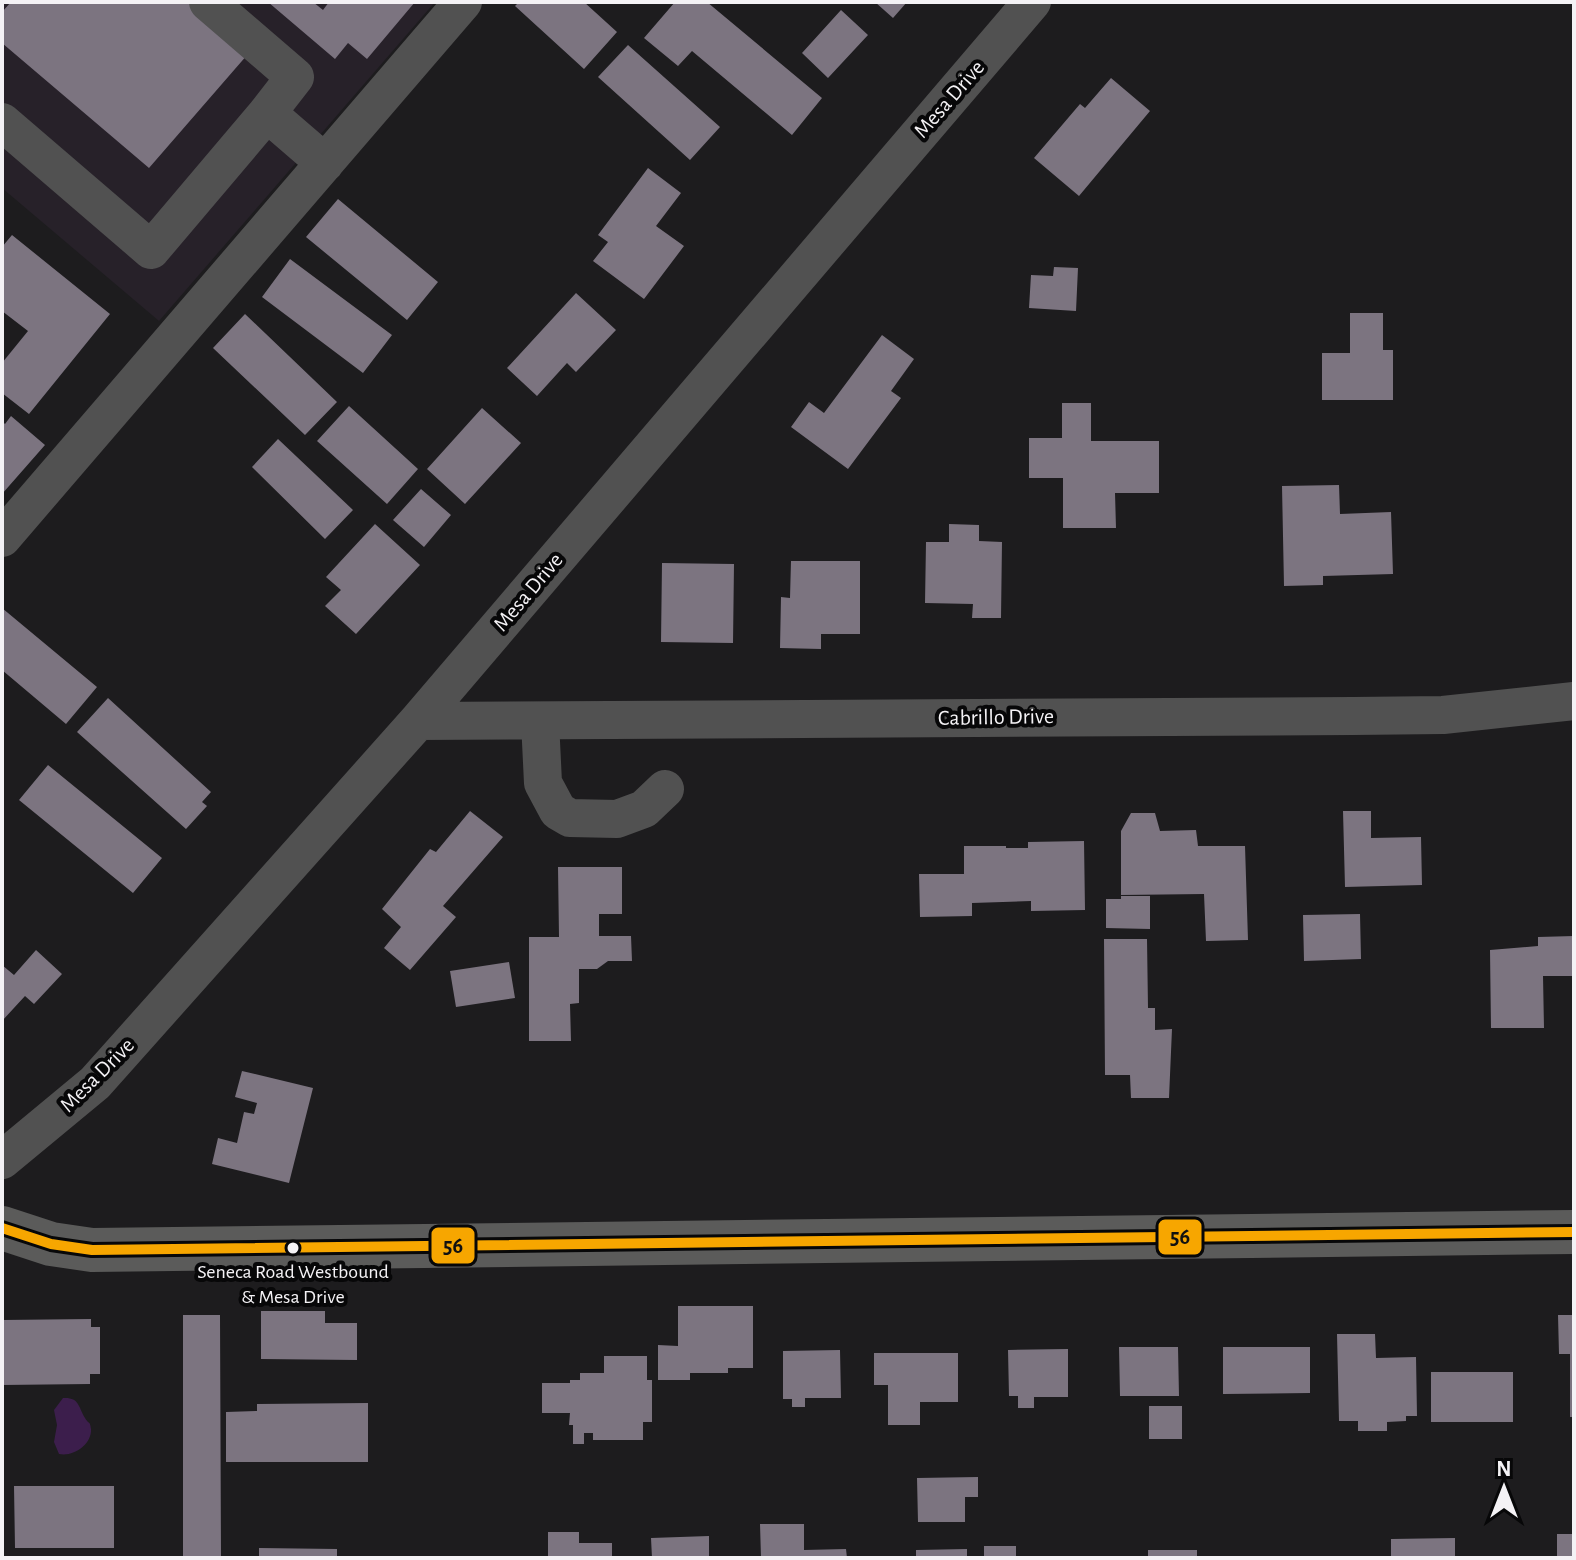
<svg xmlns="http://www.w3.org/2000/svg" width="1576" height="1560" font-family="'Alegreya Sans',sans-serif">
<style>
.built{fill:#272129}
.water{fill:#3c1e4c}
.building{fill:#7c7480}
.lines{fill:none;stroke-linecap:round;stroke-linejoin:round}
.minor{stroke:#515151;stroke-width:38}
.major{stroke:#5b5b5a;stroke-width:44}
.bus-1-casing{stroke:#070708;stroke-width:16}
.bus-1{stroke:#f7a600;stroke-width:10}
.bus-dot{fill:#f4f2f5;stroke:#070708;stroke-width:3}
.labels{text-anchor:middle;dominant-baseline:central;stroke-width:8;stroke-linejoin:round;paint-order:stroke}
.bus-label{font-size:20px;fill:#f4f2f5;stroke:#070708}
.street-label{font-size:22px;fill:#f4f2f5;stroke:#070708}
.line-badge{stroke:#070708;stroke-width:3}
.pale-badge-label{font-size:22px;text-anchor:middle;font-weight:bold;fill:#111}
</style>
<rect width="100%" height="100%" fill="#1d1c1e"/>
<path class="built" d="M 2,2 L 435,2 L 159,321 L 2,188 Z"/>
<path class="water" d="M 63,1398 C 79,1397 78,1406 85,1418 C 89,1425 90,1420 91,1429 C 92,1444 74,1457 59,1454 L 54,1442 L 57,1425 L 54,1410 Z"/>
<path class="building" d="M 11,2 L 188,2 L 248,54 L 149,168 L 2,43 L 2,12 Z
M 268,2 L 313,2 L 323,10 L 329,2 L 415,2 L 367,59 L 348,43 L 335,59 Z
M 519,2 L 584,2 L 617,32 L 584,69 L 515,6 Z
M 675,2 L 707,2 L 822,98 L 792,135 L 692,51 L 678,66 L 644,38 Z
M 875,2 L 907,2 L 893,18 Z
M 841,10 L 868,35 L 828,78 L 802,53 Z
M 628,45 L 720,127 L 690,160 L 598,77 Z
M 1111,78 L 1150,111 L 1079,196 L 1034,158 L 1080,104 L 1085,108 Z
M 648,168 L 681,193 L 656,226 L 684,246 L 644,299 L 593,261 L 608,242 L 598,235 Z
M 338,199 L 438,282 L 407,320 L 306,237 Z
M 12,235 L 110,314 L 29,414 L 2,393 L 2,363 L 28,331 L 2,311 L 2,247 Z
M 290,259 L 392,335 L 363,373 L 262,297 Z
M 1054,267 L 1078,268 L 1076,311 L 1029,308 L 1031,275 L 1053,276 Z
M 576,293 L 616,330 L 576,372 L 567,363 L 537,396 L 507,368 Z
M 1350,313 L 1383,313 L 1383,350 L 1393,350 L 1393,400 L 1322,400 L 1322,353 L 1350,353 Z
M 245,314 L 337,402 L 305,435 L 213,348 Z
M 882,335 L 914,359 L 891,391 L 901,398 L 848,469 L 791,427 L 809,402 L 824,413 Z
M 1062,403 L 1091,403 L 1091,441 L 1159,441 L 1159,493 L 1115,493 L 1116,528 L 1063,528 L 1063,478 L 1029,478 L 1029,438 L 1062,438 Z
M 349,406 L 418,469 L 387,504 L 317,441 Z
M 482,408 L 521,443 L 465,504 L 427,469 Z
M 11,416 L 45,445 L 2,494 L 2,421 L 5,424 Z
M 278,439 L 353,510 L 325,539 L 252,467 Z
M 1339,485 L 1340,514 L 1391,512 L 1393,574 L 1323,576 L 1323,585 L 1284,586 L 1282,486 Z
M 421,489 L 451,515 L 424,547 L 393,520 Z
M 375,524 L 420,565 L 356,634 L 325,606 L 341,590 L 326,577 Z
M 949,524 L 979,525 L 979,541 L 1002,542 L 1001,618 L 972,618 L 973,604 L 925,603 L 926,542 L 949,542 Z
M 791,561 L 860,561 L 860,634 L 821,634 L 821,649 L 780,648 L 781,597 L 790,598 Z
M 662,563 L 734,564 L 733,643 L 661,642 Z
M 2,608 L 97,687 L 66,724 L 2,670 Z
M 108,698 L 211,792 L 202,802 L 207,806 L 186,829 L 77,732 Z
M 48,765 L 162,858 L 133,893 L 19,800 Z
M 470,811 L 503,837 L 443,906 L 456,917 L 410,970 L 384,948 L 401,927 L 382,909 L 430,849 L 436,852 Z
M 1343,811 L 1371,811 L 1371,838 L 1421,837 L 1422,885 L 1345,887 Z
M 1131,813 L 1155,813 L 1160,831 L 1196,830 L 1198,846 L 1245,846 L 1248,940 L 1206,941 L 1204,894 L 1121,895 L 1121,831 Z
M 1084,841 L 1085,910 L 1031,911 L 1031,901 L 972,903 L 972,916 L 920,917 L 919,874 L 964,874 L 964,846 L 1006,846 L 1006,848 L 1028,848 L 1028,842 Z
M 558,867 L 622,867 L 622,914 L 599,914 L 599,936 L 631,936 L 632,961 L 608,961 L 597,969 L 579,969 L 579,1003 L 570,1004 L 571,1041 L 529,1041 L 529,937 L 559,937 Z
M 1121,896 L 1150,896 L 1150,929 L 1106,928 L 1106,899 L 1121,899 Z
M 1360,914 L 1361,959 L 1304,961 L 1303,915 Z
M 1574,936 L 1574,976 L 1543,976 L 1544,1028 L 1491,1028 L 1490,950 L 1538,946 L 1538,937 Z
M 1104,939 L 1147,939 L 1148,1008 L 1155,1008 L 1155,1030 L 1172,1029 L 1169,1098 L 1131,1098 L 1130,1075 L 1105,1075 Z
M 36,950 L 62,974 L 34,1004 L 25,996 L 2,1021 L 2,965 L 14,975 Z
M 509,962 L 515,998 L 456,1007 L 450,971 Z
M 242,1071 L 313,1088 L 289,1183 L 212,1164 L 218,1138 L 237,1143 L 244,1112 L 254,1114 L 257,1103 L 235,1097 Z
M 678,1306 L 753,1306 L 753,1368 L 728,1368 L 728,1373 L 690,1373 L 690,1380 L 658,1380 L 658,1345 L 678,1346 Z
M 261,1311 L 325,1311 L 325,1323 L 357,1323 L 357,1360 L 261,1359 Z
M 183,1315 L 220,1315 L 221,1558 L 183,1558 Z
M 1558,1315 L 1574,1315 L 1574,1417 L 1570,1417 L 1570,1354 L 1559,1354 Z
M 91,1319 L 91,1327 L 100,1327 L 100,1374 L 90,1374 L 90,1384 L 2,1385 L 2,1320 Z
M 1337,1334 L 1375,1334 L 1376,1358 L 1416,1357 L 1417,1416 L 1406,1416 L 1406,1421 L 1387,1422 L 1387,1431 L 1358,1431 L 1358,1421 L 1339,1421 Z
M 1119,1347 L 1178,1347 L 1179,1396 L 1120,1396 Z
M 1223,1347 L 1310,1347 L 1310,1393 L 1223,1394 Z
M 1068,1349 L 1068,1397 L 1034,1397 L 1034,1408 L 1018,1408 L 1018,1396 L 1009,1396 L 1008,1350 Z
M 840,1350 L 841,1398 L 805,1398 L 805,1407 L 792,1407 L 792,1399 L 783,1399 L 783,1351 Z
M 874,1353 L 958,1353 L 958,1402 L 920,1402 L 920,1425 L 888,1425 L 888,1385 L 874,1385 Z
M 604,1356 L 647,1356 L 647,1380 L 652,1380 L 652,1422 L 643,1422 L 643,1440 L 593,1440 L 593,1433 L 584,1433 L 584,1444 L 573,1444 L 573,1425 L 569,1425 L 570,1413 L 542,1413 L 542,1383 L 570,1383 L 570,1380 L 580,1380 L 580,1373 L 604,1373 Z
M 1431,1372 L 1513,1372 L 1513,1422 L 1431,1422 Z
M 368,1403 L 368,1462 L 226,1462 L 226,1412 L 257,1411 L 257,1404 Z
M 1149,1406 L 1182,1406 L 1182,1439 L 1149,1439 Z
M 978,1477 L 978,1497 L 965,1497 L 965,1522 L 918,1522 L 917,1478 Z
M 14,1486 L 114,1486 L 114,1548 L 15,1548 Z
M 760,1524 L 804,1524 L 804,1550 L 846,1549 L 847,1558 L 761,1558 Z
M 548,1532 L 579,1532 L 579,1543 L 612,1543 L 612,1558 L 548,1558 Z
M 1557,1534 L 1574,1534 L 1574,1558 L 1557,1558 Z
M 709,1536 L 709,1558 L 652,1558 L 651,1538 Z
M 1455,1538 L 1455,1558 L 1391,1558 L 1391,1539 Z
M 984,1546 L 1016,1546 L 1016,1558 L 984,1558 Z
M 259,1548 L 337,1549 L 337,1558 L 259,1558 Z
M 967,1549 L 967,1558 L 916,1558 L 916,1550 Z
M 1148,1550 L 1197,1550 L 1197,1558 L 1148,1558 Z"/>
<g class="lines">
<path class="minor" d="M 208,2 L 295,77 L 267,113 L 325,163
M 2,122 L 151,250 L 267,113
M 2,538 L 463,2
M 418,721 L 1353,716 L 1443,715 L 1574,701
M 540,721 L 543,783 L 558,811 L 570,818 L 617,819 L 644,809 L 665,789
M 2,1160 L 95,1083 L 418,721 L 1032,2"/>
<path class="major" d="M 2,1228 L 51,1244 L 92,1250 L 1574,1232"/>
<g class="bus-1-casing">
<path id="bus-1" d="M 2,1228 L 51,1244 L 92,1250 L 1574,1232"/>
</g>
<use href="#bus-1" class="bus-1"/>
</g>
<circle class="bus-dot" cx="293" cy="1248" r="7"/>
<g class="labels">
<g class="bus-label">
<text x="293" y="1272">Seneca Road Westbound<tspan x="293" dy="25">&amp; Mesa Drive</tspan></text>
</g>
<g class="street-label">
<text transform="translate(949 99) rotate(-49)">Mesa Drive</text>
<text transform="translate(528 592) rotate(-50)">Mesa Drive</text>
<text transform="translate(996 717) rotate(-1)">Cabrillo Drive</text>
<text transform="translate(97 1075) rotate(-45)">Mesa Drive</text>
</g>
</g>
<g class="line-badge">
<rect x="1157" y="1218" width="46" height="38" rx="8" fill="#f7a600"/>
<rect x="430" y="1226" width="46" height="39" rx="8" fill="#f7a600"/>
</g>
<g class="pale-badge-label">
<text x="1180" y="1244">56</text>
<text x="453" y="1253">56</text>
</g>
<rect width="1576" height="1560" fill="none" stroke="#f4f2f5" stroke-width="8"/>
<g transform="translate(1504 1488)" stroke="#070708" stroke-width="6" paint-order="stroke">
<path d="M0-6L14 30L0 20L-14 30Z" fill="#f4f2f5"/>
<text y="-12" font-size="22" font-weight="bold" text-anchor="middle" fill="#f4f2f5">N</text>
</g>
</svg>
